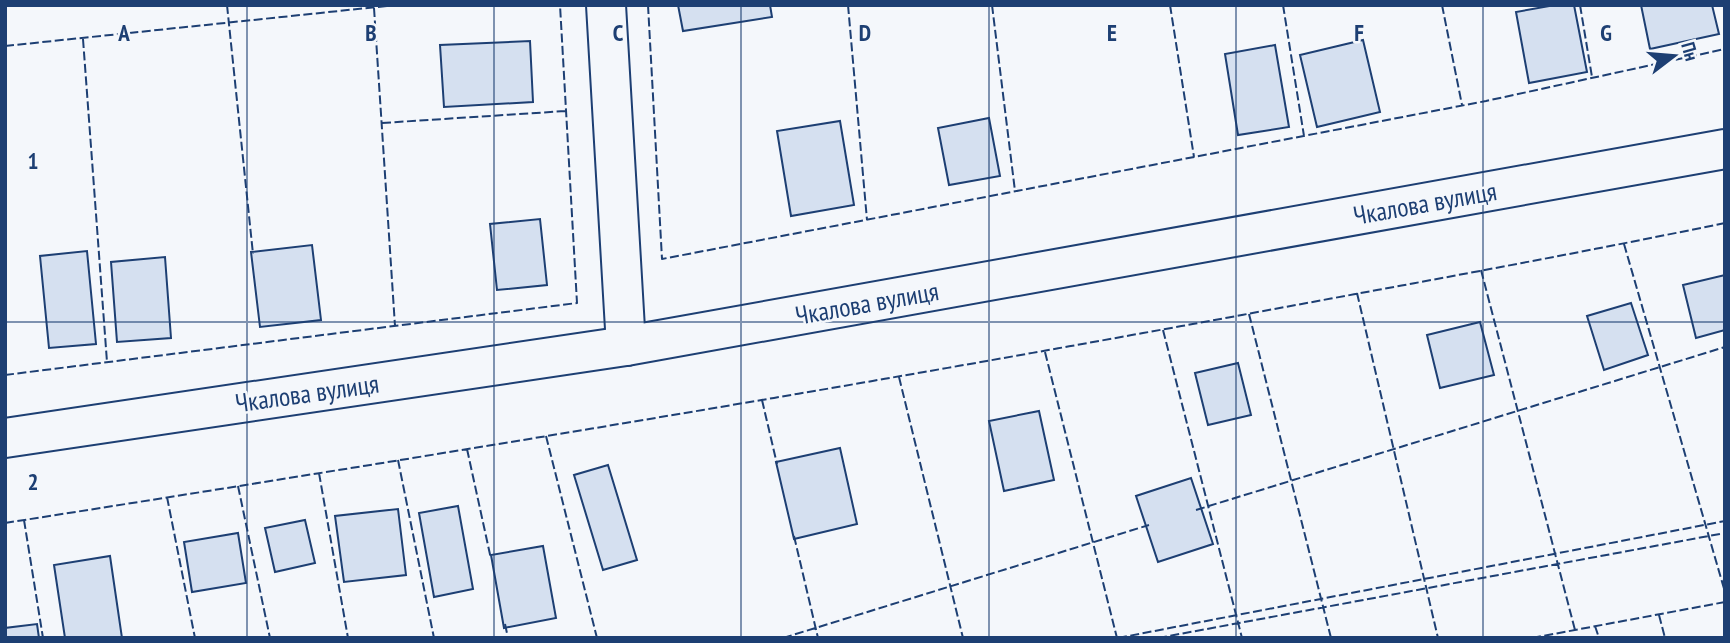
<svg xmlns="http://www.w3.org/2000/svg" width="1730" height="643" font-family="'PT Sans Narrow',sans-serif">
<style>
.building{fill:#d5e0f0;stroke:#1d3f73;stroke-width:2}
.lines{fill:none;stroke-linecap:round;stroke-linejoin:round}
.street-casing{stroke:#1d3f73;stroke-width:42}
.primary-casing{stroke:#1d3f73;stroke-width:42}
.street{stroke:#f4f7fb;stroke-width:38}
.primary{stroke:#f4f7fb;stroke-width:38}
.fence{stroke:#1d3f73;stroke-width:2;stroke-dasharray:9 3.5;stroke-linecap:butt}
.grid{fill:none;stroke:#1d3f73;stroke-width:2;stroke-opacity:0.55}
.labels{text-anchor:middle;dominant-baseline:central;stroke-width:5;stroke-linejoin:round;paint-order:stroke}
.street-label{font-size:26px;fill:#1d3f73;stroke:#f4f7fb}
.grid-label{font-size:23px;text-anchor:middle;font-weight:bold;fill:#1d3f73;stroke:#f4f7fb;stroke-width:5;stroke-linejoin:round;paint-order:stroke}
</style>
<rect width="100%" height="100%" fill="#f4f7fb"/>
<path class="building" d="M 678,5 L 770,5 L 772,17 L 683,31 Z
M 1555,5 L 1574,5 L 1587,72 L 1529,83 L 1516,12 Z
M 1641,5 L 1712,5 L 1719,34 L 1650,49 Z
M 1363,40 L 1380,112 L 1317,127 L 1300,55 Z
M 530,41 L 533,102 L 444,107 L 440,45 Z
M 1275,45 L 1289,127 L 1238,135 L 1225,54 Z
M 989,118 L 1000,176 L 949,185 L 938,128 Z
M 840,121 L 854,205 L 791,216 L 777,131 Z
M 540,219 L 547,285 L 497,290 L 490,224 Z
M 312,245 L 321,320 L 260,327 L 251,252 Z
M 87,251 L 96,344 L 49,348 L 40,256 Z
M 165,257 L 171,338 L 117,342 L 111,262 Z
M 1725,275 L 1725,330 L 1696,338 L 1683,285 Z
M 1631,303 L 1648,355 L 1604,370 L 1587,316 Z
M 1480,322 L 1494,375 L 1440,388 L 1427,335 Z
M 1238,363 L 1251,415 L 1208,425 L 1195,373 Z
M 1039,411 L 1054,480 L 1004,491 L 989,421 Z
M 840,448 L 857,524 L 794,539 L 776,462 Z
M 608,465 L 637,560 L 603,570 L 574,475 Z
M 1191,478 L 1213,544 L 1158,562 L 1136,496 Z
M 458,506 L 473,589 L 434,597 L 419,513 Z
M 398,509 L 406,575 L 344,582 L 335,516 Z
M 305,520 L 315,563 L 275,572 L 265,528 Z
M 238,533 L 246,583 L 192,592 L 184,542 Z
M 543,546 L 556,618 L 504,628 L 491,555 Z
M 110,556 L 122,638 L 65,638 L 54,565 Z
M 37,624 L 39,638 L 5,638 L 5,628 Z"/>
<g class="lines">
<g class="street-casing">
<path id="street" d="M 606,5 L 626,346"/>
</g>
<g class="primary-casing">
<path id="primary" d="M 5,438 L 626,346 L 1725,149"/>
</g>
<use href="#street" class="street"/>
<use href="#primary" class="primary"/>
<path class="fence" d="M 227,5 L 253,254
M 648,5 L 662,259 L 1486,101 L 1725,49
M 848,5 L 867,220
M 992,5 L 1015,191
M 1170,5 L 1194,157
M 1283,5 L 1304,136
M 1442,5 L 1462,105
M 1580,5 L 1592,77
M 374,8 L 395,326
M 83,39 L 107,362
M 5,46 L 396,5
M 382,123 L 566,111
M 1624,244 L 1725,592
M 1481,270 L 1575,630
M 1357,293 L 1438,638
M 1249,314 L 1331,638
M 1163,330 L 1242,638
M 1045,352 L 1117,638
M 5,375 L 577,303 L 560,5
M 899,377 L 963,638
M 762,400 L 777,464
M 546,436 L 597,638
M 467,449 L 491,559
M 398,460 L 434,638
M 319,473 L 348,638
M 238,486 L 270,638
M 167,497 L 195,638
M 1196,510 L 1725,347
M 24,520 L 43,638
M 5,523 C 433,456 860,386 1285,307 C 1432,280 1579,253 1725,223
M 794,536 L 818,638
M 1659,615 L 1665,638
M 505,624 L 508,638
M 1595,626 L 1599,638
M 783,638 L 1149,525
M 1118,638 L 1725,521
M 1158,638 L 1725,533
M 1532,638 L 1725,602"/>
</g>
<path class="grid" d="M 247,5 L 247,638M 494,5 L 494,638M 741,5 L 741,638M 989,5 L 989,638M 1236,5 L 1236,638M 1483,5 L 1483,638M 5,322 L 1725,322"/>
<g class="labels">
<g class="street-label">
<text transform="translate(1425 203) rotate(-10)">Чкалова вулиця</text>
<text transform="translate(867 303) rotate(-10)">Чкалова вулиця</text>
<text transform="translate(307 393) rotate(-8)">Чкалова вулиця</text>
</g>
</g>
<g class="grid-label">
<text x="124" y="41">A</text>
<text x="371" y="41">B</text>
<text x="618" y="41">C</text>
<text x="865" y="41">D</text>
<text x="1112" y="41">E</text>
<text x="1359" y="41">F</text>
<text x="1606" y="41">G</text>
<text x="33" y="169">1</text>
<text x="33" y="490">2</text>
</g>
<rect width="1730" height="643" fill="none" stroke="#1d3f73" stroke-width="14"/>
<g transform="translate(1674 56) rotate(74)" stroke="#f4f7fb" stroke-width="5" paint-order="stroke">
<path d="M0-5L12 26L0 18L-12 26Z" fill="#1d3f73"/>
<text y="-10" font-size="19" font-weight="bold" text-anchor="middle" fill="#1d3f73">Пн</text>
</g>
</svg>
